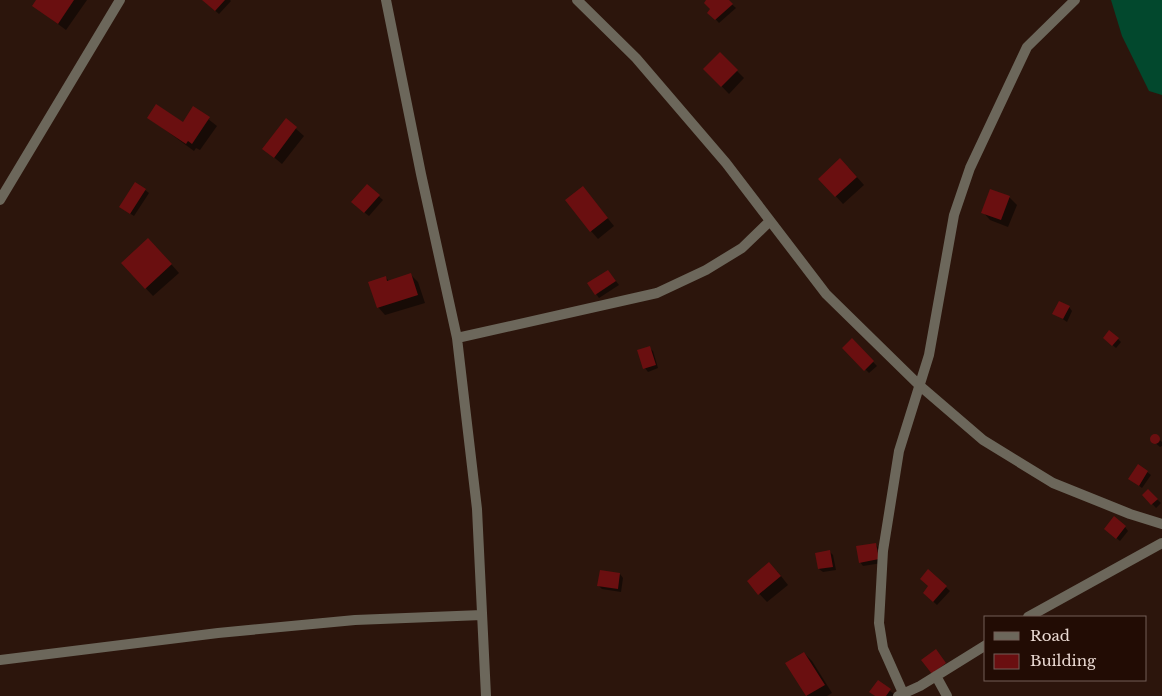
<svg xmlns="http://www.w3.org/2000/svg" width="1162" height="696" font-family="'Libre Baskerville',serif">
<style>
.green{fill:#02482d}
.shadow{fill:#0007}
.building{fill:#6a0f10}
.lines{fill:none;stroke-linecap:round;stroke-linejoin:round}
.minor{stroke:#6c675b;stroke-width:10}
</style>
<rect width="100%" height="100%" fill="#2c150c"/>
<path class="green" d="M 1111,0 L 1162,0 L 1162,95 L 1149,91 L 1122,36 Z"/>
<path class="shadow" d="M 38,0 L 87,0 L 66,30 L 34,6 Z
M 203,0 L 230,0 L 231,1 L 219,14 Z
M 708,0 L 727,0 L 736,8 L 719,23 L 709,12 L 712,9 Z
M 720,54 L 744,78 L 729,94 L 705,69 Z
M 194,108 L 217,126 L 200,150 L 196,148 L 194,151 L 149,118 L 183,124 Z
M 286,120 L 304,136 L 282,164 L 264,149 Z
M 848,167 L 864,185 L 843,204 L 820,179 Z
M 367,186 L 383,200 L 369,216 L 356,206 Z
M 583,188 L 614,226 L 598,239 L 591,231 Z
M 145,190 L 149,193 L 134,216 L 120,207 Z
M 1009,197 L 1017,205 L 1008,227 L 990,220 L 983,212 Z
M 156,247 L 179,273 L 153,296 L 122,263 Z
M 608,271 L 619,285 L 599,298 L 589,284 Z
M 411,275 L 418,282 L 425,303 L 385,315 L 378,307 L 385,277 L 389,281 Z
M 1069,307 L 1072,311 L 1067,322 L 1054,313 Z
M 1104,338 L 1118,339 L 1121,342 L 1116,348 Z
M 852,340 L 877,366 L 869,373 L 844,348 Z
M 649,348 L 653,351 L 658,368 L 648,372 L 645,368 Z
M 1155,436 L 1162,442 L 1162,446 L 1160,447 L 1152,440 Z
M 1147,472 L 1151,475 L 1142,488 L 1130,479 Z
M 1148,490 L 1161,503 L 1156,508 L 1144,495 Z
M 1125,527 L 1128,531 L 1120,541 L 1109,532 Z
M 876,545 L 879,548 L 882,563 L 863,566 L 860,562 Z
M 830,552 L 833,555 L 836,570 L 823,572 L 819,569 Z
M 777,571 L 788,585 L 767,602 L 748,582 Z
M 928,571 L 950,591 L 937,605 L 924,593 L 930,587 Z
M 620,574 L 623,578 L 621,592 L 602,589 L 599,586 Z
M 804,653 L 812,661 L 832,693 L 827,696 L 807,696 L 787,664 Z
M 878,682 L 894,694 L 892,696 L 875,696 L 871,692 Z"/>
<path class="building" d="M 36,0 L 74,0 L 58,24 L 32,6 Z
M 202,0 L 225,0 L 215,11 Z
M 706,0 L 729,0 L 733,4 L 715,20 L 707,13 L 710,9 L 704,3 Z
M 720,52 L 738,70 L 721,87 L 703,69 Z
M 156,104 L 183,122 L 193,106 L 210,117 L 192,144 L 188,141 L 186,144 L 147,118 Z
M 286,118 L 297,127 L 274,158 L 262,149 Z
M 840,158 L 857,177 L 835,197 L 818,179 Z
M 135,182 L 146,189 L 130,214 L 119,207 Z
M 367,184 L 380,195 L 364,213 L 351,202 Z
M 583,186 L 608,218 L 590,232 L 565,200 Z
M 990,189 L 1010,196 L 1001,220 L 981,213 Z
M 148,238 L 172,264 L 145,289 L 121,263 Z
M 608,270 L 616,281 L 595,295 L 587,283 Z
M 411,273 L 418,295 L 377,308 L 368,282 L 386,276 L 387,281 Z
M 1059,301 L 1070,306 L 1063,319 L 1052,314 Z
M 1109,330 L 1119,338 L 1112,346 L 1103,338 Z
M 852,338 L 874,361 L 864,371 L 842,348 Z
M 650,346 L 656,365 L 643,369 L 637,350 Z
M1150 439a5 5 0 1 1 10 0a5 5 0 1 1-10 0Z
M 1138,464 L 1148,471 L 1139,486 L 1128,479 Z
M 1148,489 L 1158,499 L 1151,505 L 1142,495 Z
M 1114,516 L 1126,526 L 1116,539 L 1104,529 Z
M 876,543 L 879,559 L 859,563 L 856,546 Z
M 830,550 L 833,567 L 818,569 L 815,553 Z
M 769,562 L 781,576 L 758,595 L 747,581 Z
M 928,569 L 947,586 L 933,602 L 923,593 L 928,586 L 920,579 Z
M 600,570 L 620,573 L 618,589 L 597,586 Z
M 936,649 L 946,663 L 932,674 L 921,660 Z
M 804,652 L 825,685 L 806,696 L 785,663 Z
M 878,680 L 891,689 L 886,696 L 875,696 L 869,692 Z"/>
<g class="lines">
<path class="minor" d="M 386,0 L 421,174 L 457,338 L 477,509 L 486,696
M 577,0 L 636,58 L 726,163 L 826,294 L 919,385 L 983,440 L 1053,483 L 1130,514 L 1162,524
M 0,200 L 120,0
M 457,338 L 657,293 L 706,270 L 742,248 L 769,222
M 1028,617 L 1162,543
M 0,660 L 218,633 L 355,620 L 482,615
M 936,676 L 947,696
M 903,693 L 883,648 L 879,623 L 883,551 L 899,451 L 929,355 L 954,215 L 970,168 L 1027,47 L 1075,0
M 898,696 L 920,686 L 986,645"/>
</g>
<rect x="984" y="616" width="162" height="65" fill="#220c04" stroke="#725e57"/>
<rect x="994" y="632" width="25" height="8" fill="#6c675b" stroke="#725e57"/>
<text x="1030" y="641" font-size="15" fill="#eadad3">Road</text>
<rect x="994" y="654" width="25" height="15" fill="#6a0f10" stroke="#725e57"/>
<text x="1030" y="666" font-size="15" fill="#eadad3">Building</text>
</svg>
